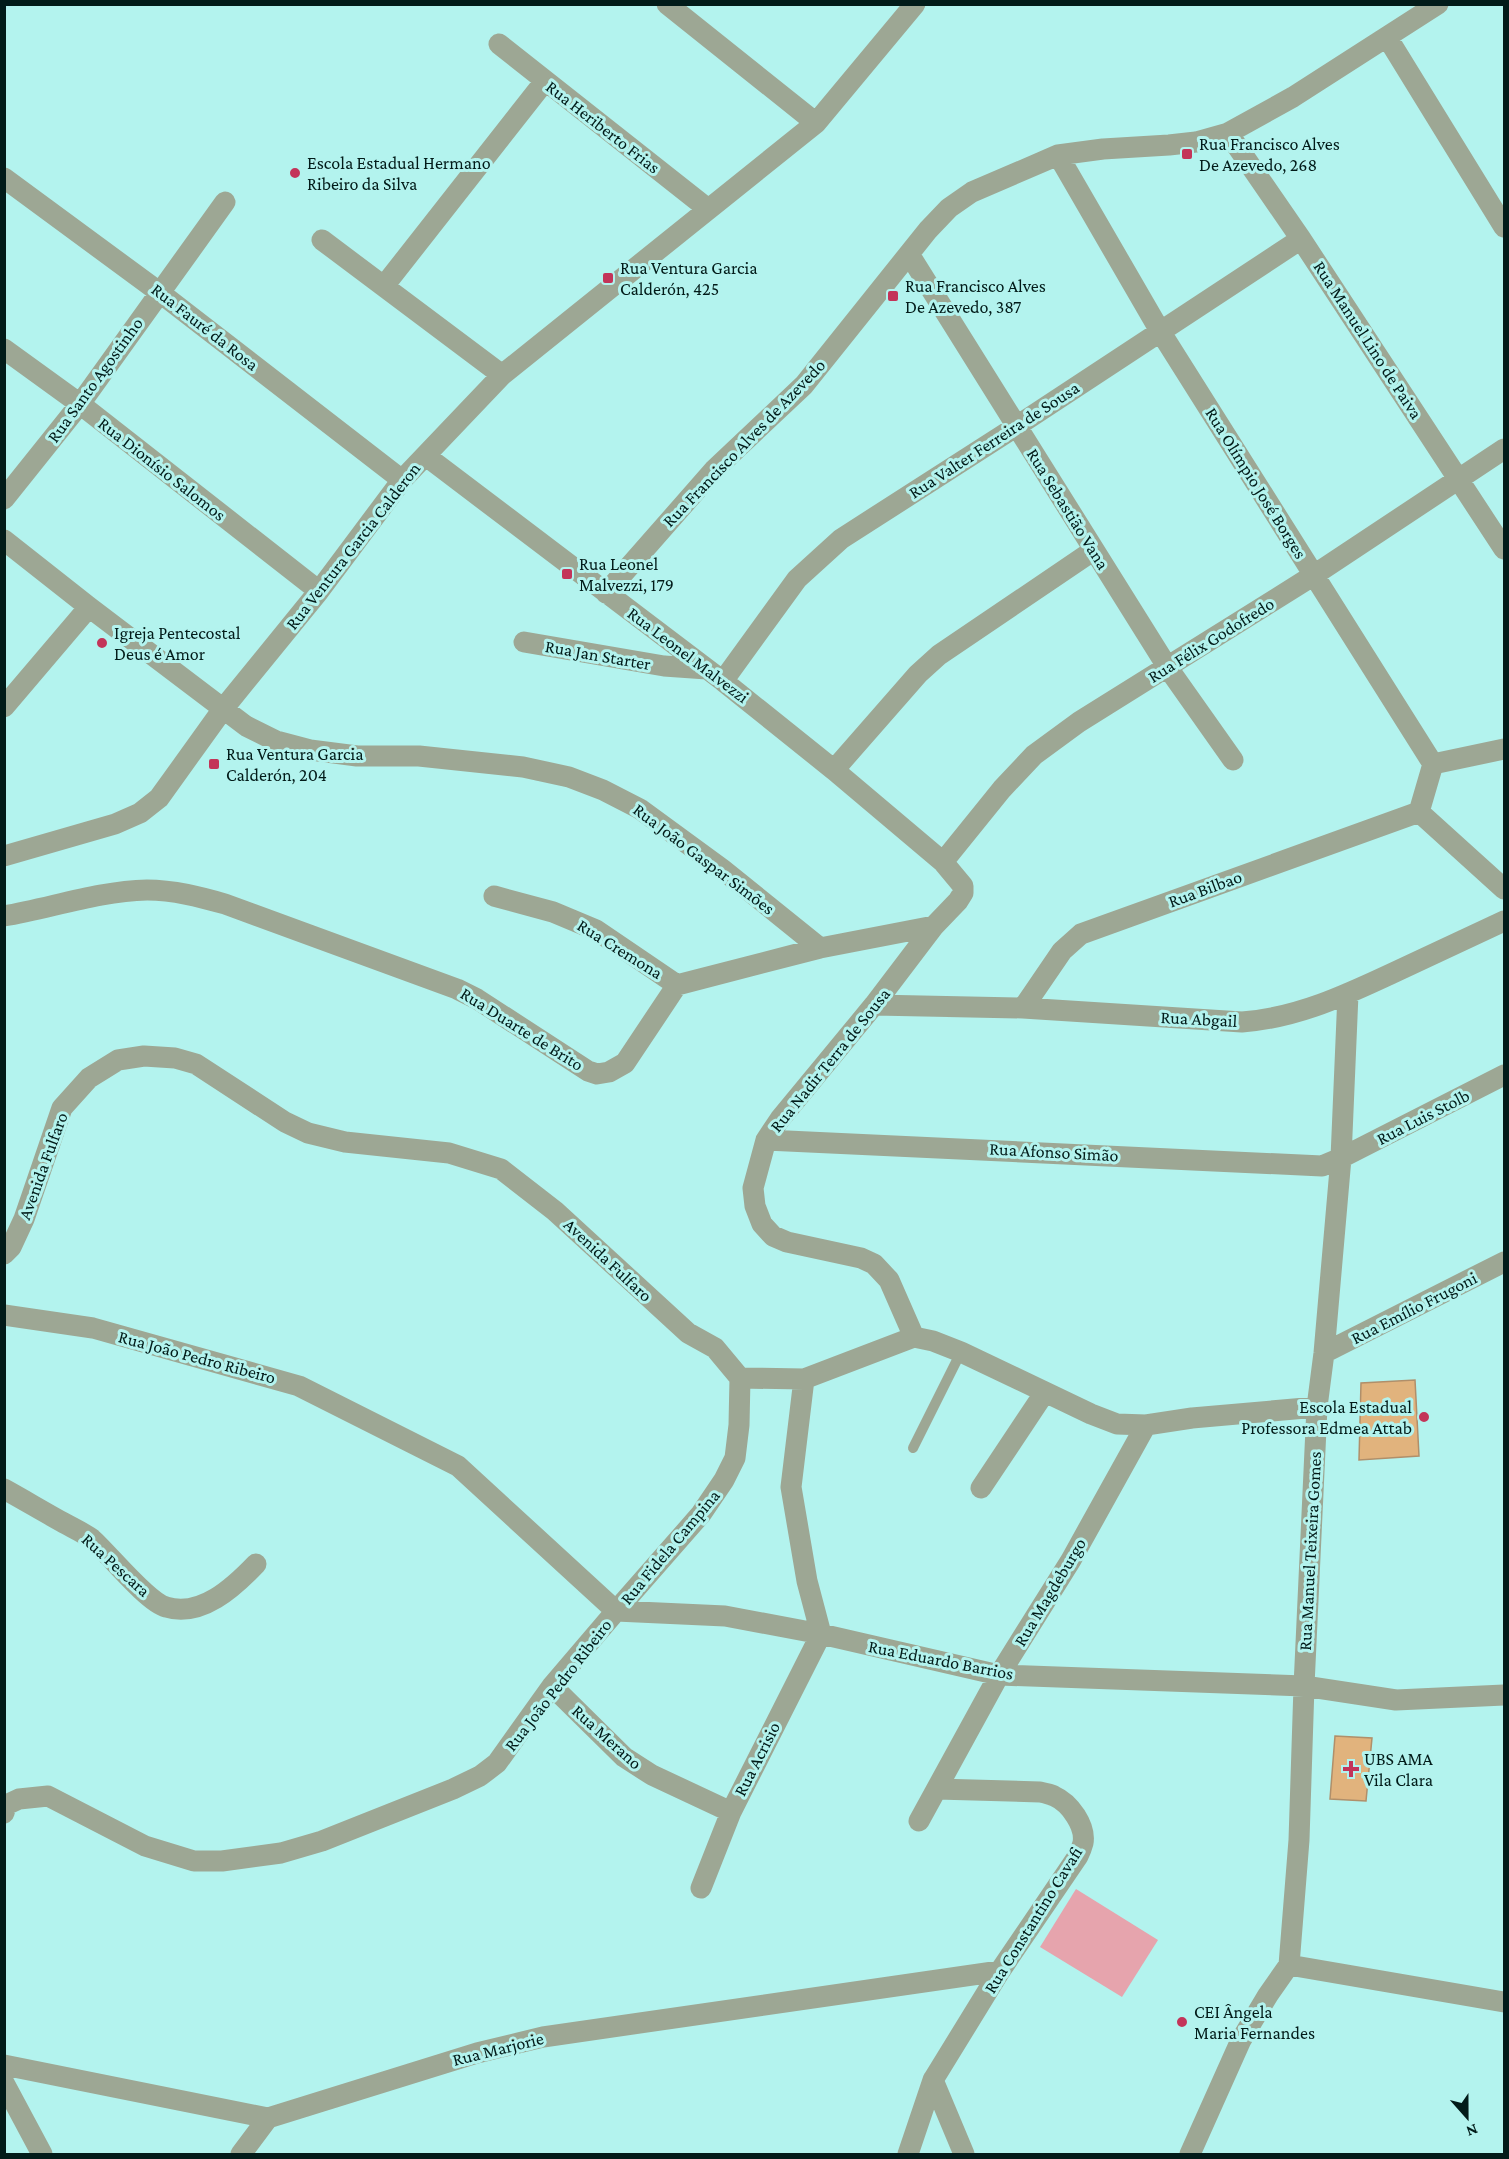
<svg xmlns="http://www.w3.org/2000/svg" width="1509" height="2159" font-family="'Crimson Pro',serif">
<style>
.green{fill:#e6a4ad}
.building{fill:#e1b37d;stroke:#b08f6a;stroke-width:1.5}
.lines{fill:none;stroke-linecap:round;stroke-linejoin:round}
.lane{stroke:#9da794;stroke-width:10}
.street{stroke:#9da794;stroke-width:21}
.poi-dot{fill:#c33459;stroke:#b3f3ee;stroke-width:2}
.labels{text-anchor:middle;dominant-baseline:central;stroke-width:6;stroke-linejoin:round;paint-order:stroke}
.street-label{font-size:18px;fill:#021b19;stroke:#b3f3ee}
.poi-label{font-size:18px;fill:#021b19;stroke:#b3f3ee;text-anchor:start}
</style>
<rect width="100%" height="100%" fill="#b3f3ee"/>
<path class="green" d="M 1076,1889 L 1158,1940 L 1122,1997 L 1040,1947 Z"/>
<path class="building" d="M 1415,1380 L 1419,1456 L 1359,1460 L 1361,1383 Z
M 1335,1736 L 1372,1738 L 1366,1801 L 1330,1799 Z"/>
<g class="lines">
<path class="lane" d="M 913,1448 L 961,1352"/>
<path class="street" d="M 667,4 L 816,123
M 1387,37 L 1504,227
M 499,44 L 708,209
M 1228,133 L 1301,239 L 1504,549
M 1058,155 L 1160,331 L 1433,764 L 1419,812
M 4,178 L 159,292 L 402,480
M 322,240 L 502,375
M 909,254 L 1168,668 L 1233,760
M 384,286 L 545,81
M 4,349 L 80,404 L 319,591
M 426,456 L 723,681 L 834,770 L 943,862 L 963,886 L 963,893 L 958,901 L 934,926 L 874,1005 L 780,1119 L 766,1140 L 753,1188 L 755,1206 L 762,1224 L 773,1236 L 787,1242 L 861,1258 L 874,1264 L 889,1280 L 914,1337
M 4,499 L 80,404 L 225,202
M 4,540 L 89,607 L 246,726 L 276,741 L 310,750 L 357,756 L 419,756 L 523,767 L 569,777 L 603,790 L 640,809 L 722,869 L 820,948
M 606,593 L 714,470 L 804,385 L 928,230 L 949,208 L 972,192 L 1058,155 L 1103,149 L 1169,145 L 1196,142 L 1228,133 L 1293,97 L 1438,4
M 524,642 L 664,666 L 707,669
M 723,681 L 797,579 L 841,539 L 1017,426 L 1301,239
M 4,707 L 89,607
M 1433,764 L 1504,749
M 834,770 L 918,674 L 939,655 L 1094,550
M 1419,812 L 1504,889
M 4,856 L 115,824 L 140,813 L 159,798 L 223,709 L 319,591 L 402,480 L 502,375 L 816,123 L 915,4
M 943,862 L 1002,789 L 1034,755 L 1079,722 L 1314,575 L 1504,449
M 494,896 L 553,912 L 596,930 L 677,985
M 4,916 C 51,908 99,891 147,890 C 174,890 200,897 225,904 L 457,989 L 477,999 L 588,1071 L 597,1074 L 609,1072 L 625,1063 L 677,985 L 820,948 L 934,926
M 874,1005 L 1023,1008 L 1242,1022 C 1297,1018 1346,995 1395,972 C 1432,955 1468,938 1504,921
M 1023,1008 L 1062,951 L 1081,934 L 1419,812
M 766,1140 L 1322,1166 L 1341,1158 L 1504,1075
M 4,1254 L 11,1247 L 24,1219 L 62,1108 L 89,1078 L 118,1060 L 144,1056 L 175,1058 L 196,1064 L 285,1122 L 308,1133 L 345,1142 L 449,1153 L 501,1169 L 555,1211 L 688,1333 L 715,1348 L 740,1378 L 804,1379 L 914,1337 L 933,1341 L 961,1352 L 1091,1414 L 1117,1424 L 1146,1425 L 1192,1418 L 1317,1407
M 4,1315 L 93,1328 L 299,1386 L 458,1466 L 616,1611 L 552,1686 L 497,1763 L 480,1776 L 453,1789 L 322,1841 L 281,1853 L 222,1861 L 194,1861 L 145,1846 L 48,1796 L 19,1799 L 6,1805 L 4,1813
M 1324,1353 L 1504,1262
M 981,1488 L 1045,1392
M 4,1489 C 24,1500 44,1512 64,1523 C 73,1528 84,1533 92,1539 C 109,1554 147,1602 166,1607 C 201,1618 234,1587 256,1564
M 616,1611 L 725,1616 L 821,1634 L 999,1675 L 1304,1686 L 1396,1700 L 1504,1695
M 616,1611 L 701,1514 L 724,1480 L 735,1458 L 739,1425 L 740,1378
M 552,1686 L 624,1757 L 652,1775 L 731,1812
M 919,1821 L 999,1675 L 1071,1560 L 1146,1425
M 701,1888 L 731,1812 L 821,1634 L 807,1581 L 791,1487 L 804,1379
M 1289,1965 L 1299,1840 L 1304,1686 L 1317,1407 L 1324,1353 L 1341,1158 L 1348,994
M 1289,1965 L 1504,2002
M 4,2065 L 268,2118 L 477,2053 L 543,2037 L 1000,1971
M 933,2080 L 964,2154
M 4,2083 L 42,2154
M 241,2154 L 268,2118
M 908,2154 L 933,2080 L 1000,1971 L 1078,1856 C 1080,1852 1082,1847 1083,1843 C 1086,1826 1070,1803 1054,1796 C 1050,1794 1045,1793 1040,1792 L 937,1789
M 1190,2154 L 1241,2040 L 1268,1995 L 1289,1965"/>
</g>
<g class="poi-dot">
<rect x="1181" y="148" width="12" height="12" rx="3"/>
<circle cx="295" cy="173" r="6"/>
<rect x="602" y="272" width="12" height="12" rx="3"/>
<rect x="887" y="290" width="12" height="12" rx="3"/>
<rect x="561" y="568" width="12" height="12" rx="3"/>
<circle cx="102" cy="643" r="6"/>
<rect x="208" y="758" width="12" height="12" rx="3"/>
<circle cx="1424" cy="1417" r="6"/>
<path d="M1348 1760h6v6h6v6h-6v6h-6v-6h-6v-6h6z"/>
<circle cx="1182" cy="2022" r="6"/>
</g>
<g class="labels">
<g class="street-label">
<text transform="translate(603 127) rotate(38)">Rua Heriberto Frias</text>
<text transform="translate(205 327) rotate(38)">Rua Fauré da Rosa</text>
<text transform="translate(1368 340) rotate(57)">Rua Manuel Lino de Paiva</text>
<text transform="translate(95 380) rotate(-54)">Rua Santo Agostinho</text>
<text transform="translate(994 440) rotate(-33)">Rua Valter Ferreira de Sousa</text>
<text transform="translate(744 443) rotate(-46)">Rua Francisco Alves de Azevedo</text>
<text transform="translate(162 469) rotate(38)">Rua Dionísio Salomos</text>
<text transform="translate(1256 483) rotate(58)">Rua Olímpio José Borges</text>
<text transform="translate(1068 509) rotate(58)">Rua Sebastião Vana</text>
<text transform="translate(353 546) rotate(-52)">Rua Ventura Garcia Calderon</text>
<text transform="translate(1211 640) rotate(-32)">Rua Félix Godofredo</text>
<text transform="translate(598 655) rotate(10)">Rua Jan Starter</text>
<text transform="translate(688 655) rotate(37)">Rua Leonel Malvezzi</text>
<text transform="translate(704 859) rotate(37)">Rua João Gaspar Simões</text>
<text transform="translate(1205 889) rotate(-20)">Rua Bilbao</text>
<text transform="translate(620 949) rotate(32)">Rua Cremona</text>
<text transform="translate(1199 1019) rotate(3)">Rua Abgail</text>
<text transform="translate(522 1029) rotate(32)">Rua Duarte de Brito</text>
<text transform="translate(830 1060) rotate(-51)">Rua Nadir Terra de Sousa</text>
<text transform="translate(1423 1117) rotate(-27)">Rua Luis Stolb</text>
<text transform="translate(1054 1152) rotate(3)">Rua Afonso Simão</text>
<text transform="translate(43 1166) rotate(-70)">Avenida Fulfaro</text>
<text transform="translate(608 1260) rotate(43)">Avenida Fulfaro</text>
<text transform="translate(1414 1308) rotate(-27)">Rua Emílio Frugoni</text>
<text transform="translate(197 1357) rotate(15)">Rua João Pedro Ribeiro</text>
<text transform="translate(670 1547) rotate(-50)">Rua Fidela Campina</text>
<text transform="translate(1310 1551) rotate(-87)">Rua Manuel Teixeira Gomes</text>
<text transform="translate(116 1565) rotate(42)">Rua Pescara</text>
<text transform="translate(1050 1592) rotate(-59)">Rua Magdeburgo</text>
<text transform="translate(941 1660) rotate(11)">Rua Eduardo Barrios</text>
<text transform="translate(558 1685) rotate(-52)">Rua João Pedro Ribeiro</text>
<text transform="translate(607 1737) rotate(42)">Rua Merano</text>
<text transform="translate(757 1759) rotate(-63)">Rua Acrisio</text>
<text transform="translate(1033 1920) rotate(-58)">Rua Constantino Cavafi</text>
<text transform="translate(498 2049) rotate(-14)">Rua Marjorie</text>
</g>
<g class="poi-label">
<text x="1199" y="144">Rua Francisco Alves<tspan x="1199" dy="21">De Azevedo, 268</tspan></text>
<text x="307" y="163">Escola Estadual Hermano<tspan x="307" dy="21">Ribeiro da Silva</tspan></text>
<text x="620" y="268">Rua Ventura Garcia<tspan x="620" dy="21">Calderón, 425</tspan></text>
<text x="905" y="286">Rua Francisco Alves<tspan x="905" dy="21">De Azevedo, 387</tspan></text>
<text x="579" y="564">Rua Leonel<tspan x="579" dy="21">Malvezzi, 179</tspan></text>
<text x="114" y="633">Igreja Pentecostal<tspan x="114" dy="21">Deus é Amor</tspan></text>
<text x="226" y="754">Rua Ventura Garcia<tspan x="226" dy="21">Calderón, 204</tspan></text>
<text x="1412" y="1407" text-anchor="end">Escola Estadual<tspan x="1412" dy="21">Professora Edmea Attab</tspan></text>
<text x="1364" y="1759">UBS AMA<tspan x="1364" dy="21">Vila Clara</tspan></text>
<text x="1194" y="2012">CEI Ângela<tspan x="1194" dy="21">Maria Fernandes</tspan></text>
</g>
</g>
<rect width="1509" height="2159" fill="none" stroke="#021b19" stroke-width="12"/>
<g transform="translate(1467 2117) rotate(159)" stroke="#b3f3ee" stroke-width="4.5" paint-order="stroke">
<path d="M0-4.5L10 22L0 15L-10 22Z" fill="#021b19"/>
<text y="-9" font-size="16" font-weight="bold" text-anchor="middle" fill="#021b19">N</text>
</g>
</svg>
